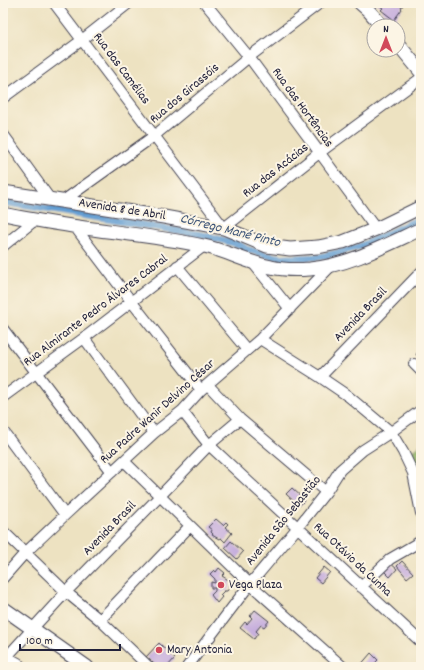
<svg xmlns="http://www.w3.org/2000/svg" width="424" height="670" font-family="Dekko,sans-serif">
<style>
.forest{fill:#92b266;stroke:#5a6a50}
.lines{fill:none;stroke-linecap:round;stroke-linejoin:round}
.canal{stroke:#639ed3;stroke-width:7}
.building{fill:#c6aedd}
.minor-casing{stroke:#403f4f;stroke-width:12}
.major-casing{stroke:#403f4f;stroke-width:15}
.minor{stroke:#fff;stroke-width:10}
.major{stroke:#fff;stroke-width:13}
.poi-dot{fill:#d1495b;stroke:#fcf5e5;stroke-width:1.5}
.labels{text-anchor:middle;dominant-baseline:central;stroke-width:4;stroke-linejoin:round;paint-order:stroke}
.street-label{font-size:13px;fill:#22223b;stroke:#fcf5e5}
.poi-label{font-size:13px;fill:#22223b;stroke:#fcf5e5;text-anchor:start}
.water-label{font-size:14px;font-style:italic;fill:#3c5478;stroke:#fcf5e5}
</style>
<rect width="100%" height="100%" fill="#fcf5e5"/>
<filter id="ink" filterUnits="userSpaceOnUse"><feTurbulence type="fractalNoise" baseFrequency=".025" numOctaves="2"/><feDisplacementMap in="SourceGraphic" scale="8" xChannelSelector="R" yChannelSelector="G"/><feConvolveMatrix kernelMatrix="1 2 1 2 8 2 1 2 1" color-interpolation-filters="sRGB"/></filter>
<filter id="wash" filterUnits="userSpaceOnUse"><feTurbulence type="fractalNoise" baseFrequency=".012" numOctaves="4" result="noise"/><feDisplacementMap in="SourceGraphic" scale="16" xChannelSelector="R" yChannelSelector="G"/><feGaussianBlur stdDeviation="0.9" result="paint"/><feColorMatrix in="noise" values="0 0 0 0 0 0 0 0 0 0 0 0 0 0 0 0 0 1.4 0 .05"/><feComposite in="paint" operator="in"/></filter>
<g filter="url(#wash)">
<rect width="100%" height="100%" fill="#ede2c1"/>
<path class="forest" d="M 421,444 L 421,480 L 410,453 Z"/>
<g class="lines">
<path class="canal" d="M 3,202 L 198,234 L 238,244 L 246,249 L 270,256 L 287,258 L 320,257 L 341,252 L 361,246 L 421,218"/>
</g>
<g id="blocks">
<path class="building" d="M 376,3 L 404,3 L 401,8 L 402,9 L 394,20 L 381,10 L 383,8 Z
M 421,350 L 421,362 L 416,354 Z
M 292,488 L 305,500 L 299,506 L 286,494 Z
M 216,519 L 223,525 L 226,522 L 228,524 L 225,527 L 232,533 L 225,542 L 221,538 L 219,539 L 212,535 L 213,534 L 211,532 L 212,530 L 208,527 Z
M 231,541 L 243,552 L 237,559 L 225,548 Z
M 402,561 L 413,573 L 407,578 L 397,566 Z
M 390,563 L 397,569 L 390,577 L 384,571 Z
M 324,567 L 330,572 L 321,583 L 315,578 Z
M 219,568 L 225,573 L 222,576 L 230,581 L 230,587 L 227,591 L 224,591 L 220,595 L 222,597 L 217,603 L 211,595 L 215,591 L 215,588 L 211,588 L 211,582 L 215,583 L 215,579 L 210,574 L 214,570 L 216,572 Z
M 255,610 L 269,621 L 264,627 L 261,625 L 256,631 L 258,633 L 254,639 L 240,628 L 245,622 L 247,624 L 252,618 L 250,616 Z
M 159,643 L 175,658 L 167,667 L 157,667 L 146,657 Z
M 371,653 L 378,660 L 371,667 L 359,667 Z"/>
</g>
</g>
<g filter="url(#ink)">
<use href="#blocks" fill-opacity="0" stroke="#403f4f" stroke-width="1"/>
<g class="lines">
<g class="minor-casing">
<path id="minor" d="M 54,3 L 224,228 L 319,153 L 421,78
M 205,3 L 249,57 L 376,229
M 3,98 L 82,40 L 129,3
M 3,134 L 50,199
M 63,201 L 154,136 L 249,57 L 320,3
M 75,227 L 131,301 L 201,390
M 3,246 L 35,220
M 253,263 L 290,309
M 177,266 L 247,350
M 3,329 L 112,472
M 84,338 L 154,433
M 260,339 L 320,377 L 348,396 L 391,432 L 403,452 L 413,473 L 421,513
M 414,364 L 421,371
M 320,377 L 421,272
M 208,385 L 240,419 L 326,492
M 3,397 L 84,338 L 204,246
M 182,411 L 209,445 L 421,642
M 3,431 L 65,515
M 124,461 L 250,584 L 343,667
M 3,531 L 66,592 L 100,620 L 149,667
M 3,578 L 25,553 L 65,515 L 154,433 L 182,411 L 201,390 L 260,339 L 331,266
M 361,587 L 390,559 L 421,541
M 100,620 L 190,526
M 3,655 L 18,663 L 21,667
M 3,661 L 66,592 L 160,496 L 209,445 L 240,419
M 187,667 L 250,584 L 298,527 L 326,492 L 340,470 L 363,450 L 391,432 L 421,410"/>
</g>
<g class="major-casing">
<path id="major" d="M 360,3 L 369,11 L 382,26
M 398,44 L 421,72
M 3,192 L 164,217 L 224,228 L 267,246 L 290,249 L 318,247 L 343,242 L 376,229 L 421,207
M 3,214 C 28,219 53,223 78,227 C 120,233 162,237 204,246 C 227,251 248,263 271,267 C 283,270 297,270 310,269 C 350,265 386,245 421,229
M 3,608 L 87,667"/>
</g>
<use href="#minor" class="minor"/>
<use href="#major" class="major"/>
</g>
</g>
<g class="poi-dot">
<circle cx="221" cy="585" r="4"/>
<circle cx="159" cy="650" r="4"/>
</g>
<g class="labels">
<g class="street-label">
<text transform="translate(121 69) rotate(53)">Rua das Camélias</text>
<text transform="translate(185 94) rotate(-40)">Rua dos Girassóis</text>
<text transform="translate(302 108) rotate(54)">Rua das Hortências</text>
<text transform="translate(276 171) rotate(-38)">Rua das Acácias</text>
<text transform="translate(122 210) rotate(9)">Avenida 8 de Abril</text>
<text transform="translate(96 311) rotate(-37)">Rua Almirante Pedro Álvares Cabral</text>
<text transform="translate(361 315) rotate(-46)">Avenida Brasil</text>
<text transform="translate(158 412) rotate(-42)">Rua Padre Wanir Delvino César</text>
<text transform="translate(284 521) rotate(-51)">Avenida São Sebastião</text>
<text transform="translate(110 529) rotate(-46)">Avenida Brasil</text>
<text transform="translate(352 560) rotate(43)">Rua Otávio da Cunha</text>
</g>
<g class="poi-label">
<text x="229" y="585">Vega Plaza</text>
<text x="167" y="650">Mary Antonia</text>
</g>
<g class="water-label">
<text transform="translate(230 231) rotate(14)">Córrego Mané Pinto</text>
</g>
</g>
<rect width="424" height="670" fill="none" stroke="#fcf5e5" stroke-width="16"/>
<g transform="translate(386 38)"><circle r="19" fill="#fcf5e5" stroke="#a5a1a1"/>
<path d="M0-3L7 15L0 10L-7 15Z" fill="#d1495b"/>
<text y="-6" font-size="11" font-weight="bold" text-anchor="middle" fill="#22223b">N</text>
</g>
<path d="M20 644v6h100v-6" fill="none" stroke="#22223b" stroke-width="2"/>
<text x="26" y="644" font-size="12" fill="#22223b" stroke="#fcf5e5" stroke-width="3" paint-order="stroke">100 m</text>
</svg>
